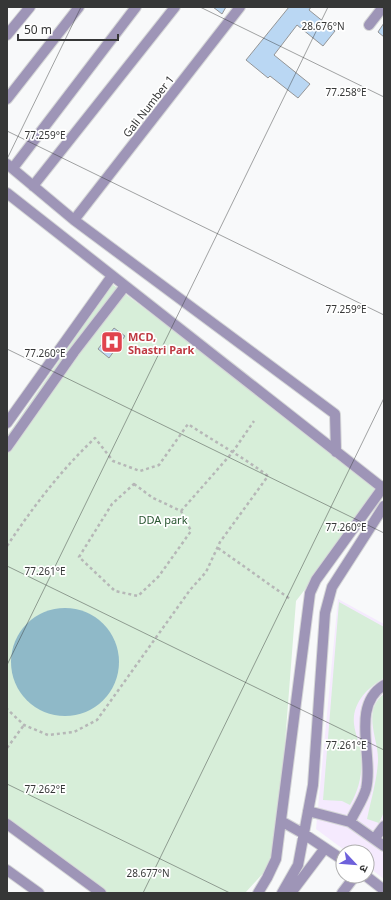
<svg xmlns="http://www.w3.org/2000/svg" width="391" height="900" font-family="'Noto Sans','Noto Sans Devanagari',sans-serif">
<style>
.education{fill:#f5eafe}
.green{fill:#d7eed9}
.water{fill:#8fb9c8}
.building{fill:#bad7f3;stroke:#949596}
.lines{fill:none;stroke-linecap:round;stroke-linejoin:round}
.minor-casing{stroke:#d5d6d7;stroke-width:12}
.path{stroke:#b6b7b7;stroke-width:2.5;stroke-dasharray:3 3;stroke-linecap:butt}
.minor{stroke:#9e95b7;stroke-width:10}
.ticks{fill:none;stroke:#363737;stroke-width:1;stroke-opacity:0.45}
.labels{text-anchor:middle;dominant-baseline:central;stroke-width:3.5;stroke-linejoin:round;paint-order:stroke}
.street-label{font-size:11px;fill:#363737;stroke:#fff}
.health-label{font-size:11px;font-weight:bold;fill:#be3a42;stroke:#fff;text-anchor:start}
.park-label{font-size:11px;fill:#285530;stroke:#fff}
.ticks-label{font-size:10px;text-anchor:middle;fill:#363737;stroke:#fff;stroke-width:3.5;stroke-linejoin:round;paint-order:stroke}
</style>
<rect width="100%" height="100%" fill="#f8f9fa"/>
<path class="education" d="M 338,599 L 384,624 L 384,879 L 367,866 L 367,852 L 347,852 L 316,829 Z"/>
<path class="green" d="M 112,284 L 383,488 L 296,601 L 276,859 L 245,893 L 105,893 L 7,825 L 7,436 Z
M 339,602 L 384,627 L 384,678 C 367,688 352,703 354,724 C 355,734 360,744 361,755 C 363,772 359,790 350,805 L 342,801 L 323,800 Z
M 384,694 L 384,812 L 379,823 L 367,819 C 371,800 377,780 378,761 C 379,739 361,711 384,694 Z"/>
<path class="water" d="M11 662a54 54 0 1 1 108 0a54 54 0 1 1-108 0Z"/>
<path class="building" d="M 213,7 L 226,7 L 222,14 Z
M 289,7 L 311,7 L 309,10 L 335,31 L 323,46 L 297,25 L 274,55 L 310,84 L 298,98 L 270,76 L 268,78 L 246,60 Z
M 384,23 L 384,37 L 378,32 Z
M 114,328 L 125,336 L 109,358 L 98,349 Z"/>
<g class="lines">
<g class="minor-casing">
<path id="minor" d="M 369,25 L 383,7
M 7,35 L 30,7
M 7,99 L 79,7
M 7,164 L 74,220 L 335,414 L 336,452
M 13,168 L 136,7
M 33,186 L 175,7
M 7,193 L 384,489
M 74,220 L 240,7
M 7,423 L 112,276
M 7,447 L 74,352 L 125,286
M 308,811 L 350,822 L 384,846
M 281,821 L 304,834 L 343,860
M 350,822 C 355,811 363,800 366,789 C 374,756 350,706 384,685
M 7,824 L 101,893
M 375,838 L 384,826
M 7,870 L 39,893
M 366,876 L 384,890
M 258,893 L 267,878 L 276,859 L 310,593 L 316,580 L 384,486
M 282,893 L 298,865 L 313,785 L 325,613 L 332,587 L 384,506
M 291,893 L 325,848
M 342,893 L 355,876"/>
</g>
<path class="path" d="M 134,484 L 153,498 L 181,511 L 191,531 L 159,576 L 138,596 L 115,591 L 79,557 L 112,504 Z
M 181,511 L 232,453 L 254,421
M 7,546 C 33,507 61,470 95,438 L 113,461 L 140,471 L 159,465 L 188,424 C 215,442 243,457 268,476 L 220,542 L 206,572 L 190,590 L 97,720 L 74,732 L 48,735 L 24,725 L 7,709
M 218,548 L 290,599
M 7,748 L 24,725"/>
<use href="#minor" class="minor"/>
</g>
<path class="ticks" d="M 200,7 L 384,97M 7,131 L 384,315M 7,159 L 81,7M 7,349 L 384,533M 7,566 L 384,750M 7,665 L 328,7M 7,784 L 230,893M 143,893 L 384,398"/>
<defs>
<g id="hospital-square" transform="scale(1.15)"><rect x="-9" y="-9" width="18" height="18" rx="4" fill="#e0444e" stroke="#fff"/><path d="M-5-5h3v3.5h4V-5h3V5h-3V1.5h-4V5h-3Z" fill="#fff"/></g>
</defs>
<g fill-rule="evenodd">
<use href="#hospital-square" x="112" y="342"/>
</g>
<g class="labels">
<g class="street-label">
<text transform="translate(148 106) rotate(-52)">Gali Number 1</text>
</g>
<g class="health-label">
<text x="128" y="336">MCD,<tspan x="128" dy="13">Shastri Park</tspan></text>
</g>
<g class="park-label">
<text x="163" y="519">DDA park</text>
</g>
</g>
<g class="ticks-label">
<text x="323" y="30">28.676°N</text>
<text x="346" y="96">77.258°E</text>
<text x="45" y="139">77.259°E</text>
<text x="346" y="313">77.259°E</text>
<text x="45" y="357">77.260°E</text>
<text x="346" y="531">77.260°E</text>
<text x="45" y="575">77.261°E</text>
<text x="346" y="749">77.261°E</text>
<text x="45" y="793">77.262°E</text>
<text x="148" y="877">28.677°N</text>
</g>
<rect width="391" height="900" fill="none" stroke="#363737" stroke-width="16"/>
<g transform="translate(355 864) rotate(116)"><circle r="19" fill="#ffffff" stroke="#afafaf"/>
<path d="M0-3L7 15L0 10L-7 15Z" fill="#6e61db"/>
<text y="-6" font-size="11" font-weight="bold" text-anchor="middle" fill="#363737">उ</text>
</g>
<path d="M18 34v6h100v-6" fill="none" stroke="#363737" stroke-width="2"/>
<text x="24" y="34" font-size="12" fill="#363737" stroke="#ffffff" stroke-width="3" paint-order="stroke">50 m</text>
</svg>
